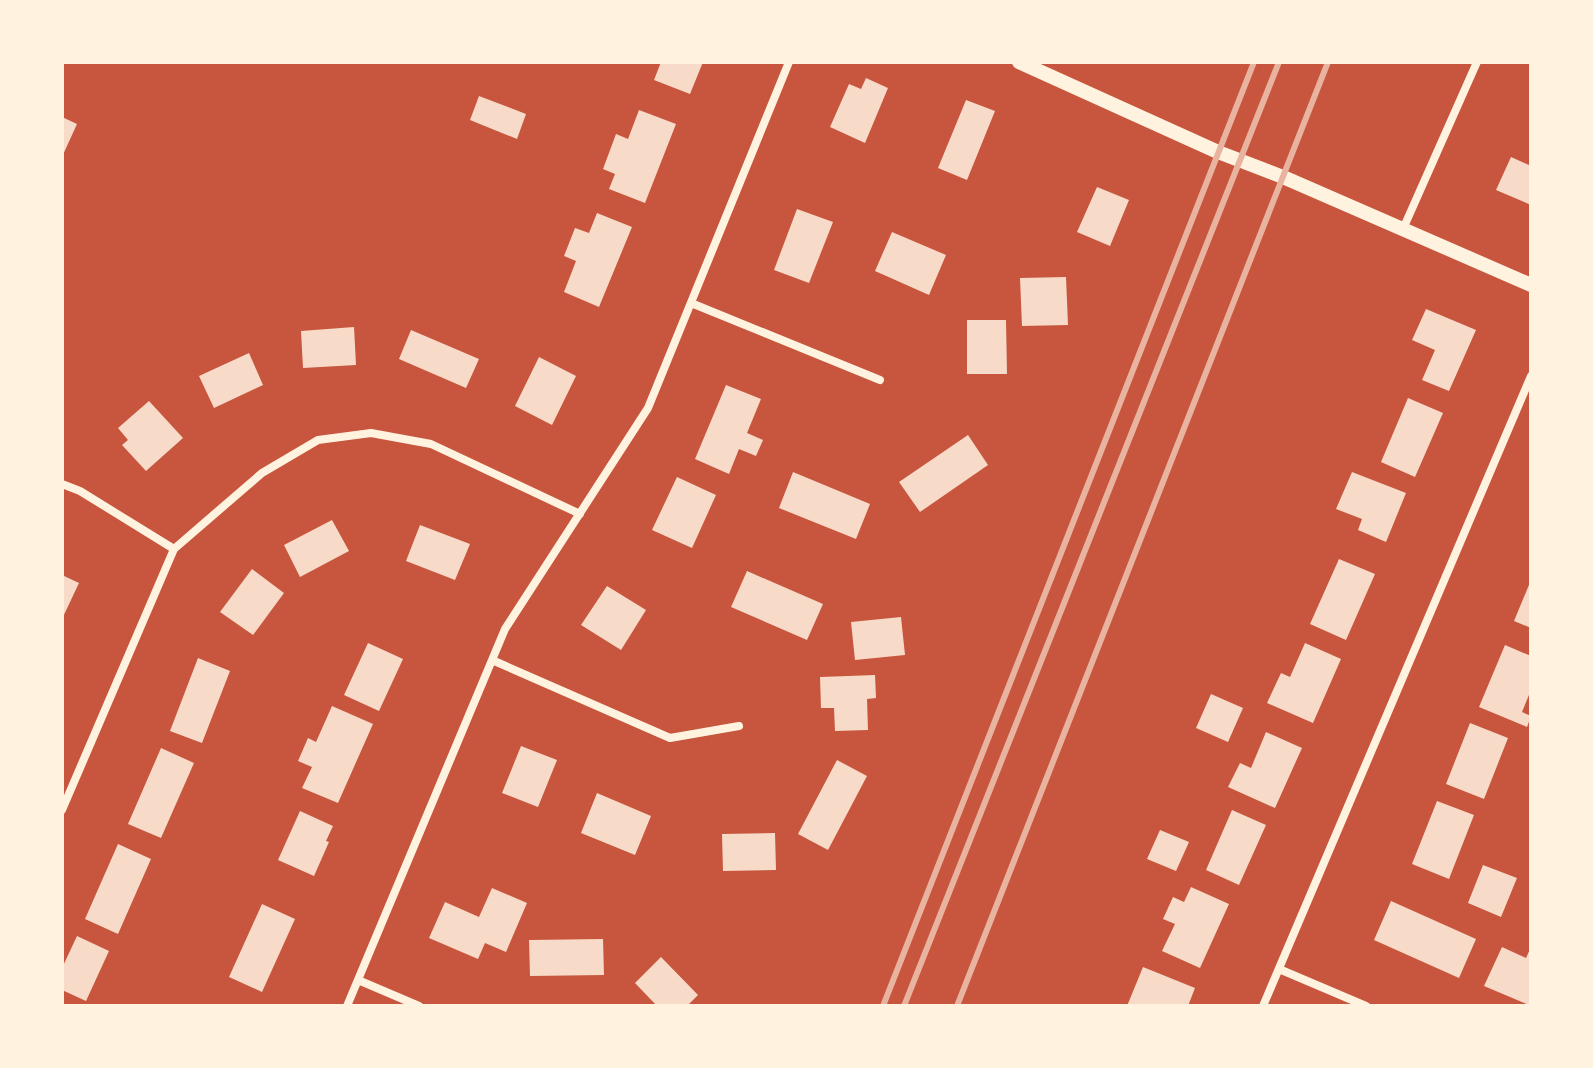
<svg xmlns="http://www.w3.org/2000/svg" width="1593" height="1068" font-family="'PT Sans',sans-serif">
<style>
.building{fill:#f7dbc8}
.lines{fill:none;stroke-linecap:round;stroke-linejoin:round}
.minor{stroke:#fff3e0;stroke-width:8}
.tertiary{stroke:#fff3e0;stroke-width:14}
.rail{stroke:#e9b49f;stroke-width:6}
</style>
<rect width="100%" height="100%" fill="#c8553d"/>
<path class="building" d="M 661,62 L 703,62 L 690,94 L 654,80 Z
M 866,78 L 888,88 L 865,143 L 830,127 L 849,84 L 861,89 Z
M 479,96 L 526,114 L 517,139 L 470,120 Z
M 966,100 L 995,111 L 967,180 L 938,168 Z
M 639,110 L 676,124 L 645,203 L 609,189 L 615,174 L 603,169 L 616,134 L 628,139 Z
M 62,117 L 77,124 L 62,157 Z
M 1511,157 L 1531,166 L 1531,205 L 1496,190 Z
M 1097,187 L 1129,200 L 1110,246 L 1077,232 Z
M 797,209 L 833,222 L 809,283 L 774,270 Z
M 597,213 L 632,227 L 599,307 L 564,292 L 576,261 L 564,256 L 575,228 L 589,233 Z
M 892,232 L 946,255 L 929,295 L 875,271 Z
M 1066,277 L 1068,325 L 1022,326 L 1020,278 Z
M 1426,309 L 1476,330 L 1449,391 L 1422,380 L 1435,350 L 1412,340 Z
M 967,320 L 1006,320 L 1007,374 L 967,374 Z
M 354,327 L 356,365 L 303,368 L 301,331 Z
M 411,330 L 479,359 L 466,388 L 399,359 Z
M 249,353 L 263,385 L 214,408 L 199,376 Z
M 539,357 L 576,376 L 552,425 L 515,406 Z
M 726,385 L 761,399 L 747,433 L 763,440 L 756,456 L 739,449 L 729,474 L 695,459 Z
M 1408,398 L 1443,413 L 1415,477 L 1381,462 Z
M 149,401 L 183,438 L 146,471 L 122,445 L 128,440 L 118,428 Z
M 968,435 L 988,465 L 920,512 L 899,482 Z
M 793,472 L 870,504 L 856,539 L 779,508 Z
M 1352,472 L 1406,493 L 1386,542 L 1358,530 L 1362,519 L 1336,509 Z
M 677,477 L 716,495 L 692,548 L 652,530 Z
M 332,520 L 349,551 L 300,577 L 284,545 Z
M 420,525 L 470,544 L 455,580 L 406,561 Z
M 1339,559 L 1375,574 L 1346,640 L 1310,624 Z
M 252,569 L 284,593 L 253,635 L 220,612 Z
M 747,571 L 823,604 L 807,640 L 731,607 Z
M 62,575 L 79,583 L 62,619 Z
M 1531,580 L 1531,628 L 1514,621 Z
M 607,586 L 646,610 L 621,650 L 581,625 Z
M 901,617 L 905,655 L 855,660 L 851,622 Z
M 368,643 L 403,659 L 379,711 L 344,695 Z
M 1305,643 L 1341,659 L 1313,723 L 1267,703 L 1281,673 L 1290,677 Z
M 1505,645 L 1531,656 L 1531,690 L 1522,712 L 1531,716 L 1527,727 L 1479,707 Z
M 198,658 L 230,671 L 202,743 L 170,731 Z
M 875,675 L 876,698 L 867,699 L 868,730 L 835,731 L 834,708 L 821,708 L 820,677 Z
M 1211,694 L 1243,708 L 1228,742 L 1196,728 Z
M 332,706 L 373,724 L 338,803 L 302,788 L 312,767 L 298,761 L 308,738 L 316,742 Z
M 1470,723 L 1508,738 L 1484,799 L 1446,784 Z
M 1266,732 L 1302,748 L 1275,808 L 1228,787 L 1240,763 L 1251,768 Z
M 521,746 L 557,760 L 538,807 L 502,793 Z
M 161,748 L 194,763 L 161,838 L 128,824 Z
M 837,760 L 867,776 L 828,850 L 798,834 Z
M 597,793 L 651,816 L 635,855 L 581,833 Z
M 1437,801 L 1474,815 L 1449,879 L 1412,864 Z
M 1232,810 L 1266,825 L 1239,885 L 1206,870 Z
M 300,811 L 333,826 L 326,841 L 329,842 L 314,876 L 278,860 Z
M 1160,830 L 1189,842 L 1176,871 L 1147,859 Z
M 775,833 L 776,870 L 723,871 L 722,834 Z
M 118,844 L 151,859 L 118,934 L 85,919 Z
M 1483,865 L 1517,878 L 1501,917 L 1468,903 Z
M 1191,887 L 1229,904 L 1200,968 L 1162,951 L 1175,924 L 1163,919 L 1173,897 L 1184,902 Z
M 492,888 L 527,903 L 506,952 L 485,943 L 478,959 L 429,938 L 445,902 L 479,917 Z
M 1391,901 L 1476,939 L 1459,978 L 1374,940 Z
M 262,904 L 295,919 L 262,992 L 229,977 Z
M 77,936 L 109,951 L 86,1001 L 62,990 L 62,968 Z
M 603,939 L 604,975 L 530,976 L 529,940 Z
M 1502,947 L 1526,958 L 1531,947 L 1531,1006 L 1484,986 Z
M 661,957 L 698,995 L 687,1006 L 657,1006 L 635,983 Z
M 1143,967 L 1195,988 L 1188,1006 L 1127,1006 Z"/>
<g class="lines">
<path class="minor" d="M 1403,229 L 1477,62
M 691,303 L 880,380
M 62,484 L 80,491 L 174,549
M 492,660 L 670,738 L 739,726
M 62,810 L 174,549 L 262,473 L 318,440 L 371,433 L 431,444 L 580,514
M 1279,969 L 1366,1006
M 358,980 L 419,1006
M 347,1006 L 505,629 L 648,408 L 789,62
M 1263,1006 L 1531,376"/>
<path class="tertiary" d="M 1019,62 L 1218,152 L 1283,177 L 1531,285"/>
<path class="rail" d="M 883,1006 L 1254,62
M 904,1006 L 1279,62
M 957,1006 L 1328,62"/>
</g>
<rect width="1593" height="1068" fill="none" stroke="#fff3e0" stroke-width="128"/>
</svg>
